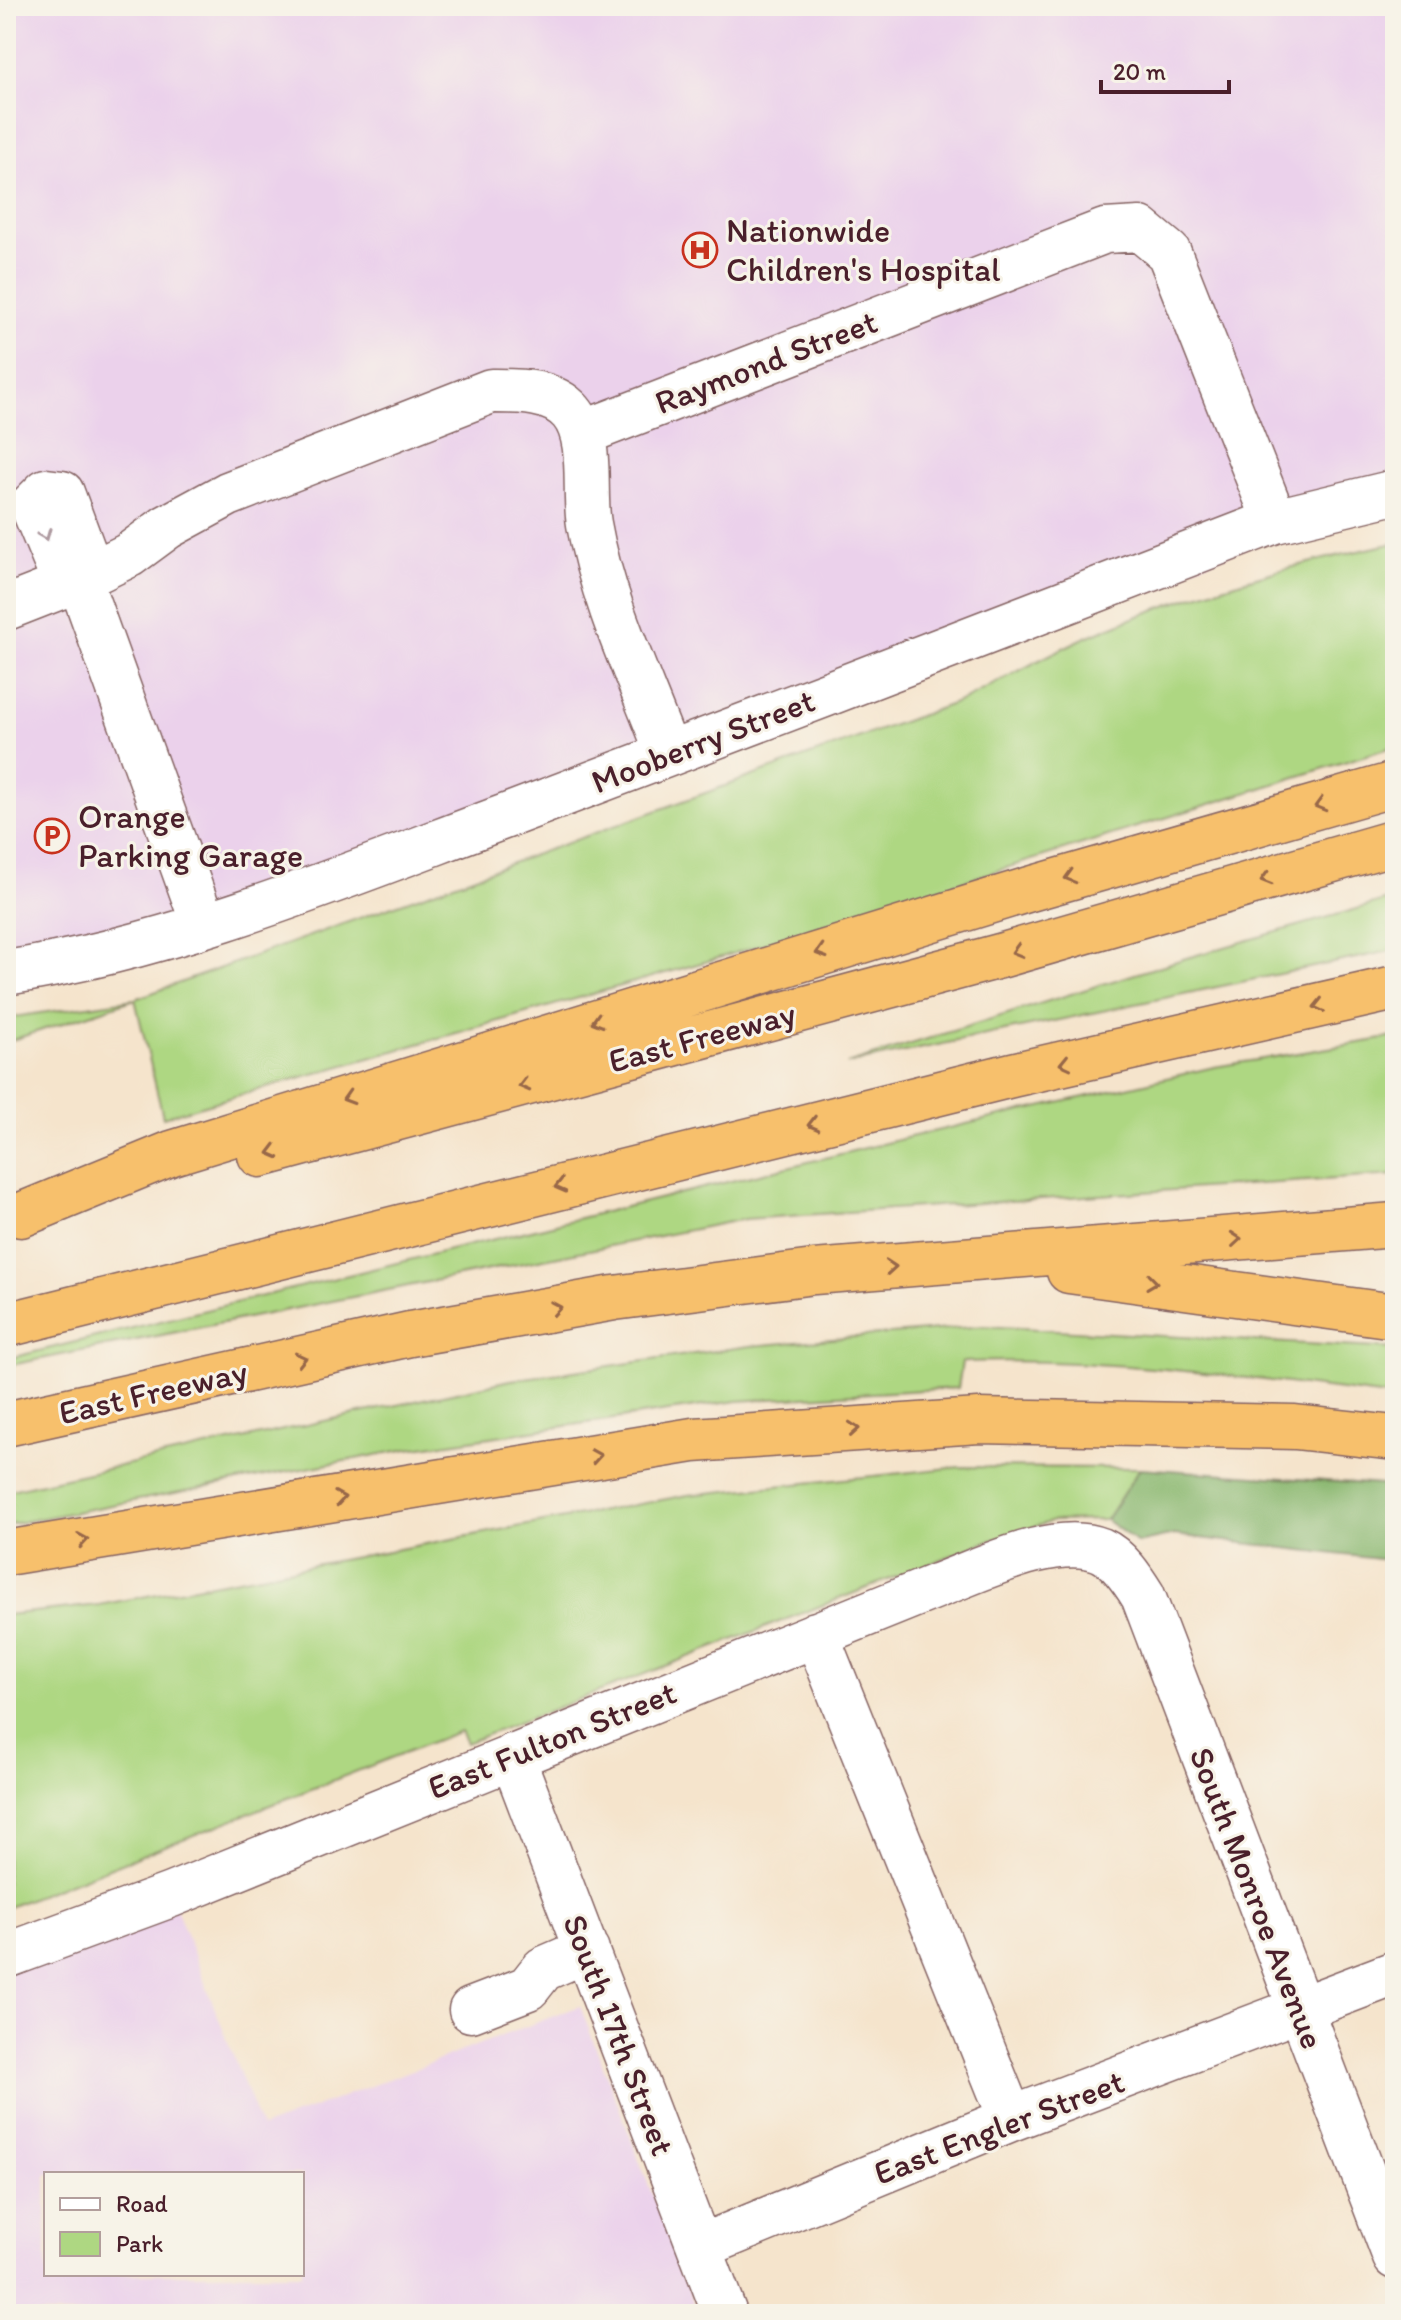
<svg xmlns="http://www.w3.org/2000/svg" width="1401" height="2320" font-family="Itim,sans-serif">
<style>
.built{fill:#ebd1eb;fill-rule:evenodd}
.green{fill:#aed782;stroke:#7c7b56;stroke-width:2}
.forest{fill:#8ab870;stroke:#6a6c4e;stroke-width:2}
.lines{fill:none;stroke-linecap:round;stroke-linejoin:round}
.minor-casing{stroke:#866463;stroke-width:47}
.highway-casing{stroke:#866463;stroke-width:47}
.minor{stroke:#fff;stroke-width:44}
.highway{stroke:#f7c06c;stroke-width:44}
.oneway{stroke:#ae9aa0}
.oneway2{stroke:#986748}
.labels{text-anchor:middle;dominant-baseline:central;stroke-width:6;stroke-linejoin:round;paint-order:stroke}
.poi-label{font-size:34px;fill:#4a1f2b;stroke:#f7f3e8;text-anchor:start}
.street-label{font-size:34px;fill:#4a1f2b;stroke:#f7f3e8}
</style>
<rect width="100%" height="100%" fill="#f7f3e8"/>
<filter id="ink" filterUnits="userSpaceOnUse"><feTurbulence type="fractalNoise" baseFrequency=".0125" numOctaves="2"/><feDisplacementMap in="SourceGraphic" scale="16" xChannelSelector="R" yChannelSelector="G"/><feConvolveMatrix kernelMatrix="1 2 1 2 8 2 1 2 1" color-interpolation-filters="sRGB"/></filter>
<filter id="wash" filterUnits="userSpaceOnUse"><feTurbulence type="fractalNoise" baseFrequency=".006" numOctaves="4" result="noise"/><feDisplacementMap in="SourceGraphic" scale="32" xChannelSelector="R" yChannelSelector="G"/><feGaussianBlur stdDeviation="1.8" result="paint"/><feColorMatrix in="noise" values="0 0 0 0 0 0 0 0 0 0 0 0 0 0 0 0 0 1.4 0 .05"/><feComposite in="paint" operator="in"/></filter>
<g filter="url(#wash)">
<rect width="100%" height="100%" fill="#f5e4cc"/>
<path class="built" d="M 6,6 L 1395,6 L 1395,495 L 92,962 L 6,943 Z
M 171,1895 L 261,2128 L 580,2006 L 698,2314 L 6,2314 L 6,1957 ZM 46,2174 L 302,2174 L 302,2274 L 46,2274 Z"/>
<path class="green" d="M 1395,543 L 1395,746 L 722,957 L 163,1117 L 135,999 L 6,1042 L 6,1018 L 135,999 L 963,700 C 1003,680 1043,657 1084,638 C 1183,595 1289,565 1395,543 Z
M 1395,898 L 1395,950 L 847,1064 L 1183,959 Z
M 1395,1037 L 1395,1175 L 745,1219 L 6,1366 L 6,1359 L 910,1137 L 1214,1067 Z
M 984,1326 L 1395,1349 L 1395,1397 C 1252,1378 1106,1357 962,1362 L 958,1388 L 737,1401 L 408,1449 L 6,1525 L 6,1491 L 511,1380 L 750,1346 Z
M 960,1467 L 1140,1468 L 1106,1520 L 1053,1521 L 986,1542 L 466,1743 L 460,1731 L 6,1908 L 6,1615 L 99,1605 L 688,1495 Z"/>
<path class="forest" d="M 1140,1468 L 1395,1486 L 1395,1561 L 1174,1535 L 1138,1543 L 1106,1520 Z"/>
</g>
<g filter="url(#ink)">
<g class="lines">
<g class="minor-casing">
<path id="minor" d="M 583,433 L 1105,231 L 1140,229 L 1169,253 L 1275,521
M 46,491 L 32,505 L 57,565 L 76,570
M 46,491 L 62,493 L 85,555 L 76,570
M 76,570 L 203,923
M 6,608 L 80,579 L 129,555 L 167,527 L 228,494 L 491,391 C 518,391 552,390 571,412 C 594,439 583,491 589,524 C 603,604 640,679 668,754
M 6,973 C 176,947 348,875 509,815 C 765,719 1020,619 1275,521 L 1395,492
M 816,1634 L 1011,2119
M 512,1756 L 725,2314
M 6,1956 L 171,1895 L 939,1585 C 982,1569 1056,1532 1101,1550 C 1119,1558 1133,1580 1143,1596 L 1395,2257
M 471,2010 L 528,1988 L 543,1969 L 587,1950
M 700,2247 L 1011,2119 L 1395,1973"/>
</g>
<g class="highway-casing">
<path id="highway" d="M 260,1155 L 1000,956 L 1395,842
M 21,1215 L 172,1153 L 1030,889 L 1395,784
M 1069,1271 L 1395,1316
M 6,1325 L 1012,1075 L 1395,988
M 6,1424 L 410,1334 L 614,1298 L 814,1272 L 1395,1225
M 6,1553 L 693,1440 L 979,1421 L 1295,1427 L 1395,1438"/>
</g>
<use href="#minor" class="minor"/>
<use href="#highway" class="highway"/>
</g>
<defs><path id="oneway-chevron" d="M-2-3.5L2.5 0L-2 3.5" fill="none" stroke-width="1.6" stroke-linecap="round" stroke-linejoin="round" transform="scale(2)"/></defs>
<use class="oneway" href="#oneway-chevron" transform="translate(45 535) rotate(68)"/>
<g class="oneway2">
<use href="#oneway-chevron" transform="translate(1320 805) rotate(164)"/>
<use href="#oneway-chevron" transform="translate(1070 877) rotate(164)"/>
<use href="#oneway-chevron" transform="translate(1266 879) rotate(164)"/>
<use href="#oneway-chevron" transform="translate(1017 951) rotate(164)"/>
<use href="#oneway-chevron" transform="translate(821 952) rotate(163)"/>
<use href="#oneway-chevron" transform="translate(1319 1006) rotate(167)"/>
<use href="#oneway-chevron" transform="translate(597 1021) rotate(163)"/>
<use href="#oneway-chevron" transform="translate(1065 1063) rotate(167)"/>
<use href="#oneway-chevron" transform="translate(524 1085) rotate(165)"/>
<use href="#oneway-chevron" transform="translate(348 1098) rotate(163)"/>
<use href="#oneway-chevron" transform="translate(813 1124) rotate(166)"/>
<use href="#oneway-chevron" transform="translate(273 1152) rotate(165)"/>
<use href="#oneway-chevron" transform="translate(560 1186) rotate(166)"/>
<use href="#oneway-chevron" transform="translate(1236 1239) rotate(-5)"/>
<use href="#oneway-chevron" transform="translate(891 1267) rotate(-4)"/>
<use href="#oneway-chevron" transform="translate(1152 1282) rotate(8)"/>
<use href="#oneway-chevron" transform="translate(556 1308) rotate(-10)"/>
<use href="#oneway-chevron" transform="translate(301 1359) rotate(-13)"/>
<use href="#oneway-chevron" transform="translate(854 1429) rotate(-4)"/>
<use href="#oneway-chevron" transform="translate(596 1456) rotate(-9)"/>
<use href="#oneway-chevron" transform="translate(340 1498) rotate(-9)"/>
<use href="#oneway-chevron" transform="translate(83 1540) rotate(-9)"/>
</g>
</g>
<defs>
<g id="hospital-ring" transform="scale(1.8)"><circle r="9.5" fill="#f7f3e8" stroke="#c8321e" stroke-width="1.5"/><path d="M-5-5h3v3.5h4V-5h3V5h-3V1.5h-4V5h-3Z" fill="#c8321e"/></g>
<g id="parking-ring" transform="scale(1.8)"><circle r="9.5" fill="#f7f3e8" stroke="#c8321e" stroke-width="1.5"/><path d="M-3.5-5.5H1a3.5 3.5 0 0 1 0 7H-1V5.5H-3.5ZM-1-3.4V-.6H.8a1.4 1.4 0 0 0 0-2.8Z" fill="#c8321e"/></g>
</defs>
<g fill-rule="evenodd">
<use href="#hospital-ring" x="700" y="250"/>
<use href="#parking-ring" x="52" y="836"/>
</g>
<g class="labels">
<g class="poi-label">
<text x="726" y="230">Nationwide<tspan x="726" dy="39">Children's Hospital</tspan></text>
<text x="78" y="816">Orange<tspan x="78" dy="39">Parking Garage</tspan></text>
</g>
<g class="street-label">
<text transform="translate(766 362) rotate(-21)">Raymond Street</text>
<text transform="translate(703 741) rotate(-21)">Mooberry Street</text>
<text transform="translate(702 1037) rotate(-15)">East Freeway</text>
<text transform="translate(153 1392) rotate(-13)">East Freeway</text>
<text transform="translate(552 1740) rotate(-22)">East Fulton Street</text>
<text transform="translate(1257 1898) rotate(69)">South Monroe Avenue</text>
<text transform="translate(619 2035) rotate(69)">South 17th Street</text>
<text transform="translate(999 2127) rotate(-21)">East Engler Street</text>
</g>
</g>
<rect width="1401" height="2320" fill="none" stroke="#f7f3e8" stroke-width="32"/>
<rect x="44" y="2172" width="260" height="104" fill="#f7f3e8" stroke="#b29e9c" stroke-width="2"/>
<rect x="60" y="2198" width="40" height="12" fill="#ffffff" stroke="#b29e9c" stroke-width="2"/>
<text x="116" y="2212" font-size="24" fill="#4a1f2b">Road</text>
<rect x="60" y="2232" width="40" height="24" fill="#aed782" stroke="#b29e9c" stroke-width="2"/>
<text x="116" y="2252" font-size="24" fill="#4a1f2b">Park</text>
<path d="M1101 80v12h128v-12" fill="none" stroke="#4a1f2b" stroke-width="4"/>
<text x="1113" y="80" font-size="24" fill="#4a1f2b" stroke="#f7f3e8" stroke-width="6" paint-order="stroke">20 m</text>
</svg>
